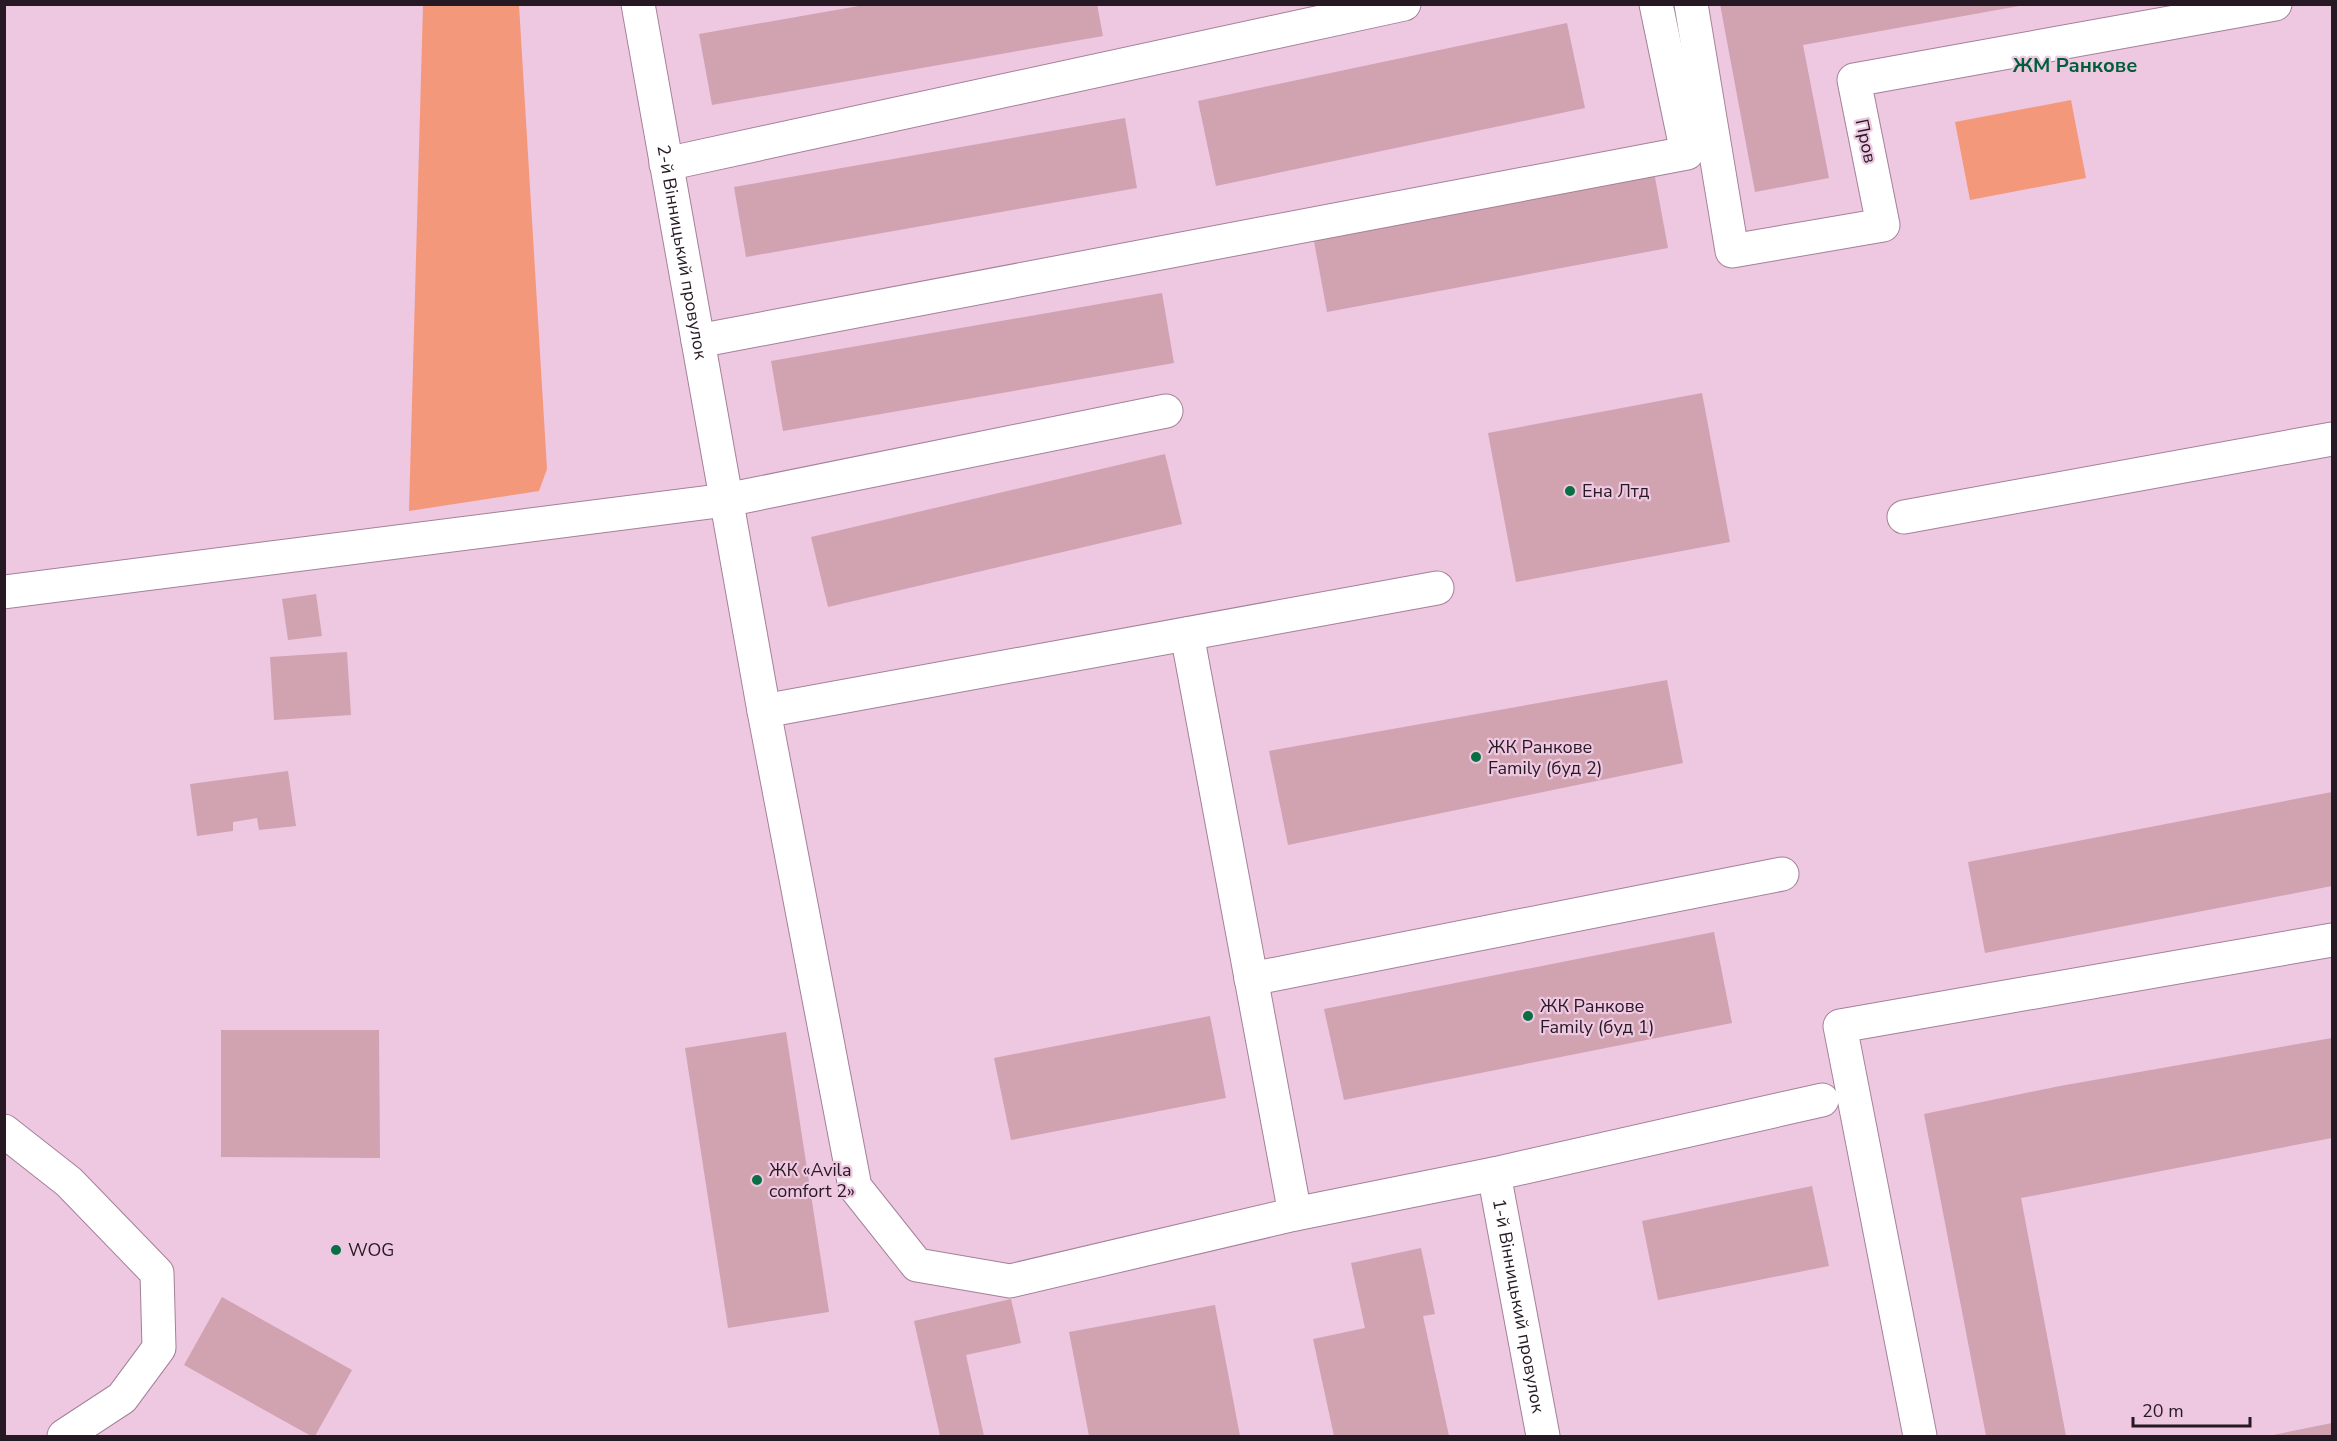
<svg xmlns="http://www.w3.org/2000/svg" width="2337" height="1441" font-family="'Nunito Sans',sans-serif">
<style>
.green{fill:#f4987b}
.building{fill:#d1a3b1}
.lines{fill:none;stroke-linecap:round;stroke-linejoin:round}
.minor-casing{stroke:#a48099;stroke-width:35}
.minor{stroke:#fff;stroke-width:33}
.poi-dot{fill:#096e44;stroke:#eec7e1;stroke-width:2}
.labels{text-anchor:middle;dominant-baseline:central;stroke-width:4.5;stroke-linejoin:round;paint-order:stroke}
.street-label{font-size:18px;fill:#271923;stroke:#eec7e1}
.poi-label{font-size:18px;fill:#271923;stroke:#eec7e1;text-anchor:start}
.neighbourhood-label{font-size:20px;font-weight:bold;fill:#005f3a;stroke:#eec7e1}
</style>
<rect width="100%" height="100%" fill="#eec7e1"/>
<path class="green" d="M 423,5 L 519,5 L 547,469 L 539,491 L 409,511 Z
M 2071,100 L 2086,178 L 1970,200 L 1955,122 Z"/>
<path class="building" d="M 870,4 L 1097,4 L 1103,36 L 712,105 L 699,34 Z
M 1720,4 L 2019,4 L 2019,6 L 1803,45 L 1829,178 L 1755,192 Z
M 1567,23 L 1585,108 L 1216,186 L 1198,101 Z
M 1125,118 L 1137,188 L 746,257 L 734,187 Z
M 1654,172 L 1668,248 L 1327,312 L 1313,236 Z
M 1162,293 L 1174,363 L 783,431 L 771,361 Z
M 1702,393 L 1730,542 L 1516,582 L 1488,433 Z
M 1165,454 L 1182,524 L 828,607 L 811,537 Z
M 316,594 L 322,636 L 288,640 L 282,599 Z
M 347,652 L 351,715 L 274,720 L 270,657 Z
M 1667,680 L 1683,763 L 1288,845 L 1269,751 Z
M 288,771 L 296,826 L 259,830 L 257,818 L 233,822 L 233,831 L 197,836 L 190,784 Z
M 2332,792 L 2332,886 L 1985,953 L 1968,862 Z
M 1714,932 L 1732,1023 L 1344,1100 L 1324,1009 Z
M 1210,1016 L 1226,1098 L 1011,1140 L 994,1058 Z
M 221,1030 L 379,1030 L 380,1158 L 221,1157 Z
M 786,1032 L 829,1312 L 728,1328 L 685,1048 Z
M 2332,1038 L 2332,1138 L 2021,1198 L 2066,1436 L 1986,1436 L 1924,1114 L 2060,1086 Z
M 1812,1186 L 1829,1266 L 1658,1300 L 1642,1221 Z
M 1421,1248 L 1435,1314 L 1423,1316 L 1449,1436 L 1334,1436 L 1313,1339 L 1365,1328 L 1351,1263 Z
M 222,1297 L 352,1370 L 315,1436 L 311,1436 L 184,1365 Z
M 1011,1299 L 1021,1343 L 966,1355 L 984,1436 L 940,1436 L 914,1321 Z
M 1215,1305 L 1240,1436 L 1089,1436 L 1069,1332 Z
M 2332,1423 L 2332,1436 L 2273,1436 L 2273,1435 Z"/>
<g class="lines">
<g class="minor-casing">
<g id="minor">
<path id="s1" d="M 638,4 L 764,711 L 855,1187 L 917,1265 L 1010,1281 L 1295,1214 L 1494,1174 L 1822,1100"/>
<path d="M 1691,4 L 1732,251 L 1883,225 L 1854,80 L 2275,4"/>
<path d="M 666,164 L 1404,4"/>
<path d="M 698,341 L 1687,153 L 1656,4"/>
<path d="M 1904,517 L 2332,439"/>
<path d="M 4,592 L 726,500 L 1166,411"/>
<path d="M 1187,634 L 1295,1214"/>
<path d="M 764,711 L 1437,588"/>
<path d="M 1251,979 L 1782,874"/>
<path d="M 4,1131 L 69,1182 L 157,1273 L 159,1348 L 122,1398 L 64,1436"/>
<path id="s2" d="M 1494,1174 L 1543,1436"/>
<path d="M 1920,1436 L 1840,1026 L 2332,940"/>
</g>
</g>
<use href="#minor" class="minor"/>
</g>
<g class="poi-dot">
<circle cx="1570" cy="491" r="6"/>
<circle cx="1476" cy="757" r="6"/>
<circle cx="1528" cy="1016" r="6"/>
<circle cx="757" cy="1180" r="6"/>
<circle cx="336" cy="1250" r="6"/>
</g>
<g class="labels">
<g class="street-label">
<text transform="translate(1866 141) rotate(78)">Пров</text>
<text stroke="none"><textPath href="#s1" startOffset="252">2-й Вінницький провулок</textPath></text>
<text stroke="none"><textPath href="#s2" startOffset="134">1-й Вінницький провулок</textPath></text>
</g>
<g class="poi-label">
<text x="1582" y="491">Ена Лтд</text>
<text x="1488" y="747">ЖК Ранкове<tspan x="1488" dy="21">Family (буд 2)</tspan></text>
<text x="1540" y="1006">ЖК Ранкове<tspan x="1540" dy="21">Family (буд 1)</tspan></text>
<text x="769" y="1170">ЖК «Avila<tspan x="769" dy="21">comfort 2»</tspan></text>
<text x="348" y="1250">WOG</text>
</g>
<g class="neighbourhood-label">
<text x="2075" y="65">ЖМ Ранкове</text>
</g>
</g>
<rect width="2337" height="1441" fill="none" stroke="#271923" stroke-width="12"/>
<path d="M2133 1417v9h117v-9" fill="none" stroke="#271923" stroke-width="3"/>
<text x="2142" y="1417" font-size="18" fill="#271923" stroke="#eec7e1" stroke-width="4.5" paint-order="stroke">20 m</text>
</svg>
